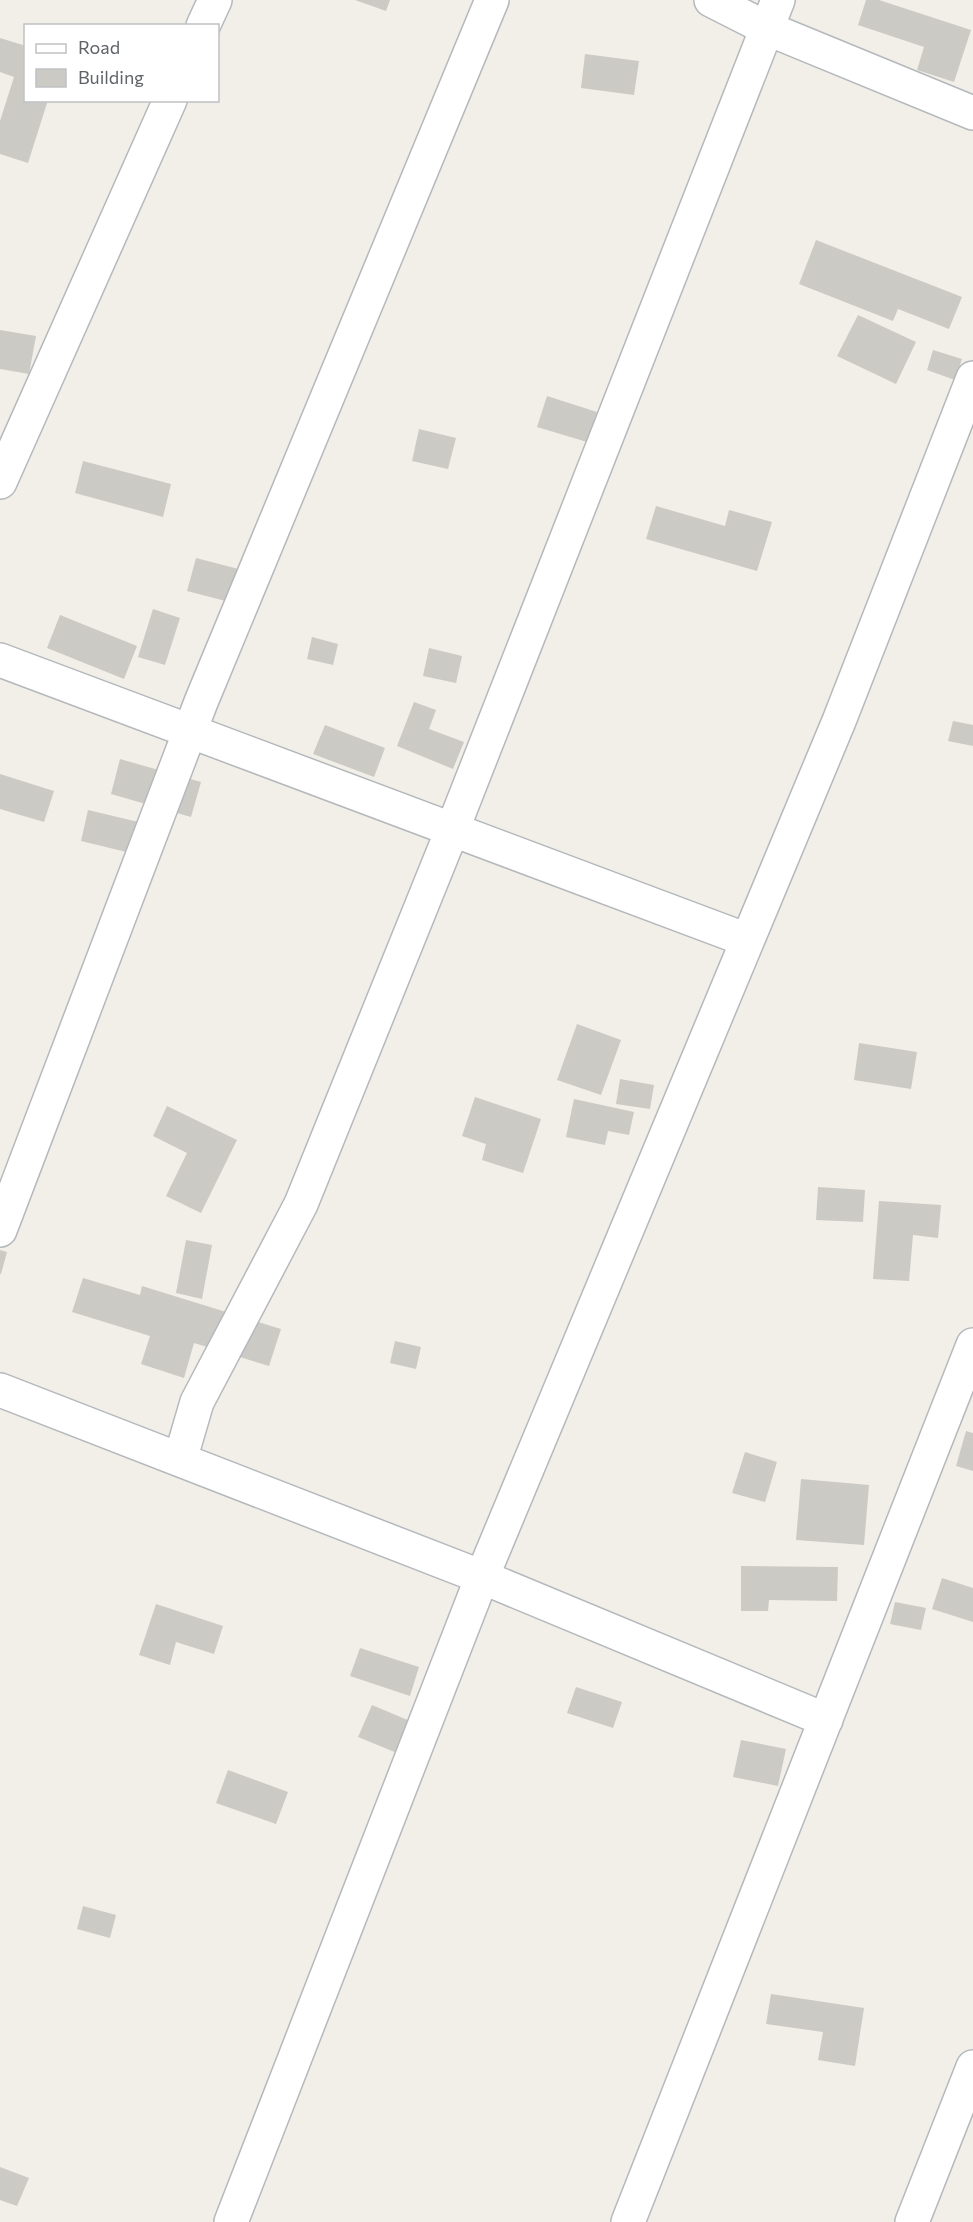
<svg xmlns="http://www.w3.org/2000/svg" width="973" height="2222" font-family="Commissioner,sans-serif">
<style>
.building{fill:#cccac5}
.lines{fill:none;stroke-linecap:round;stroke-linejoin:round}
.minor-casing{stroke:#b5b8bc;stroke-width:36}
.minor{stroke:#fff;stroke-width:33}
</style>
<rect width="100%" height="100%" fill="#f1efe8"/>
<path class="building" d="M 355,0 L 390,0 L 386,11 Z
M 866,0 L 879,0 L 971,30 L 954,82 L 917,70 L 924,47 L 858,25 Z
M 0,38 L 26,46 L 26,100 L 48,100 L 28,163 L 0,154 L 0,121 L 14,77 L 0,72 Z
M 585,54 L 639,61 L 634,95 L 581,88 Z
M 816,240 L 962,297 L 949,329 L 898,309 L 893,321 L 799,284 Z
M 858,315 L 916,342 L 896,384 L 837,356 Z
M 0,330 L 36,336 L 29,374 L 0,369 Z
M 933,350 L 962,359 L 955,380 L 927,370 Z
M 547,396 L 597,412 L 587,442 L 537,427 Z
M 419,429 L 456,438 L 448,469 L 412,461 Z
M 83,461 L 171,484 L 163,517 L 75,493 Z
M 656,506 L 725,526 L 729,510 L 772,522 L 757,571 L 646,539 Z
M 196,558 L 250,572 L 241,605 L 187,591 Z
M 153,609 L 180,618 L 165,665 L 138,657 Z
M 60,615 L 137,646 L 124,679 L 47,648 Z
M 312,637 L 338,644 L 333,665 L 307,659 Z
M 429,648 L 462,656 L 456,683 L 423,676 Z
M 414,702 L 436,710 L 429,729 L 464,742 L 453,769 L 397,746 Z
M 953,721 L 973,725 L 973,746 L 948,741 Z
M 325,725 L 385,748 L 374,777 L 313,754 Z
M 120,759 L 201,782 L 191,817 L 111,794 Z
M 0,774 L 54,791 L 44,822 L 0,809 Z
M 88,810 L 151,825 L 143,856 L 81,841 Z
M 577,1024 L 621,1040 L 601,1095 L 557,1080 Z
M 859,1043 L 917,1052 L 911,1089 L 854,1080 Z
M 620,1079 L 654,1085 L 650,1109 L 616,1104 Z
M 475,1097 L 541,1119 L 523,1173 L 482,1160 L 486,1144 L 462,1136 Z
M 574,1099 L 634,1112 L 629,1135 L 608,1131 L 605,1145 L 566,1137 Z
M 167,1106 L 237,1140 L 201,1213 L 166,1196 L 187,1153 L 153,1136 Z
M 818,1187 L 865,1190 L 863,1222 L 816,1220 Z
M 879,1201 L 941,1205 L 938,1238 L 913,1235 L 909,1281 L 873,1279 Z
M 186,1240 L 212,1245 L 202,1299 L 176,1293 Z
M 0,1250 L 7,1252 L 1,1274 L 0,1274 Z
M 83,1278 L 140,1295 L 142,1286 L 281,1329 L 269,1366 L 194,1343 L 184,1378 L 141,1364 L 150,1336 L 72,1312 Z
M 395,1341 L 421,1347 L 416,1369 L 390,1363 Z
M 966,1431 L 973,1433 L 973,1471 L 956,1466 Z
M 745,1452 L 777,1462 L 765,1502 L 732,1493 Z
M 801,1479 L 869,1485 L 864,1545 L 796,1540 Z
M 741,1566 L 838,1567 L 837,1601 L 769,1600 L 768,1611 L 741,1611 Z
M 942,1578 L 973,1588 L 973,1622 L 932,1609 Z
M 895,1602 L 926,1608 L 921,1630 L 890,1624 Z
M 156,1604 L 223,1626 L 214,1654 L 176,1642 L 170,1665 L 139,1655 Z
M 360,1648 L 419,1667 L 410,1696 L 350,1676 Z
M 576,1687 L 622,1702 L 613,1728 L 567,1713 Z
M 372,1705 L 410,1721 L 397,1753 L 358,1737 Z
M 741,1740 L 786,1749 L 778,1786 L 733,1777 Z
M 228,1770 L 288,1792 L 276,1824 L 216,1803 Z
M 83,1906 L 116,1915 L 110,1938 L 77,1929 Z
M 771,1994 L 864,2008 L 855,2066 L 818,2060 L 823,2032 L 766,2024 Z
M 0,2167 L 29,2178 L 17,2206 L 0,2200 Z"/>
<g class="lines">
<g class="minor-casing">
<path id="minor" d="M 711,0 L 766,28 L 973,113
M 203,26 L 215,0
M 0,482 L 170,100
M 0,660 L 747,940
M 0,1230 L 201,702 L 492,0
M 0,1390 L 482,1577 L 826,1720
M 180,1460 L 197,1402 L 301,1204 L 453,828 L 778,0
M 231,2222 L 482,1577 L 839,721 L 973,378
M 628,2222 L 973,1345
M 912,2222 L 973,2067"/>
</g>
<use href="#minor" class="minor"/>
</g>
<rect x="24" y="24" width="195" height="78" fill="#ffffff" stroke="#bfc1c3" stroke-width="1.5"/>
<rect x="36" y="44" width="30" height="9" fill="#ffffff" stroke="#bfc1c3" stroke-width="1.5"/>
<text x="78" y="54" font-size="18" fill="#5f6368">Road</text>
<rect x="36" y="69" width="30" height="18" fill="#cccac5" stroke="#bfc1c3" stroke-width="1.5"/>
<text x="78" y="84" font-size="18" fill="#5f6368">Building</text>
</svg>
